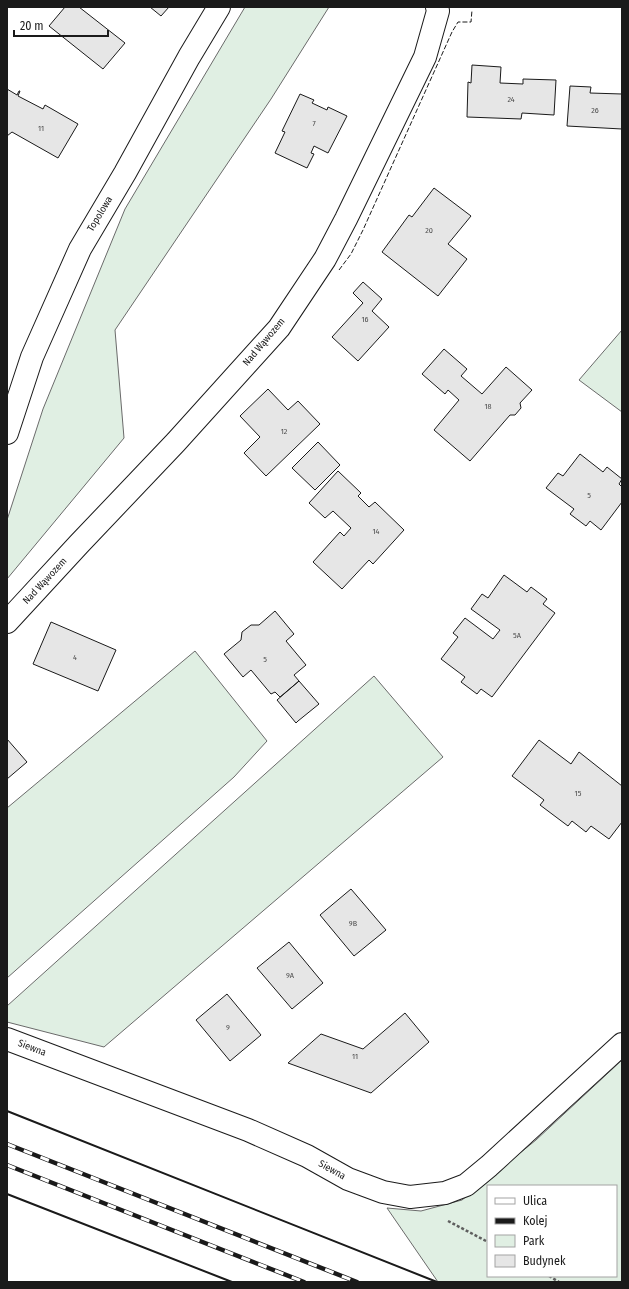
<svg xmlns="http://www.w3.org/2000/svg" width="629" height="1289" font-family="'Fira Sans Condensed',sans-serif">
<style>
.green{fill:#e0efe3;stroke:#6a6a6a;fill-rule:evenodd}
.building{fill:#e6e6e6;stroke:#1a1a1a}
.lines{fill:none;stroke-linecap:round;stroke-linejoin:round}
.minor-casing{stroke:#1a1a1a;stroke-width:24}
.path{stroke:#5f5f5f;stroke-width:2.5;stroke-dasharray:3 2;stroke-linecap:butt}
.minor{stroke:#fff;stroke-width:22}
.rail-casing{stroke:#1a1a1a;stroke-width:4.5}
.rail{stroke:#fff;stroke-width:3;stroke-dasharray:9;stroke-linecap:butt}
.fence{stroke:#1a1a1a;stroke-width:1;stroke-dasharray:5 2;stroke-linecap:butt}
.wall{stroke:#1a1a1a;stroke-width:2}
.labels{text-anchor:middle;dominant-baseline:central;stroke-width:3;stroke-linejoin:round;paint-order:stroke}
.number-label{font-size:8px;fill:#4d4d4d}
.street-label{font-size:10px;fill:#1a1a1a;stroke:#fff}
</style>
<rect width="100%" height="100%" fill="#fff"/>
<path class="green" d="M 245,7 L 329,7 L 271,99 L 115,330 L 124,438 L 7,579 L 7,520 L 43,409 L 125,209 Z
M 622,330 L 622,412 L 579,380 Z
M 195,651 L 267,741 L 234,777 L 7,978 L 7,808 Z
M 374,676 L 443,757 L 104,1047 L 7,1022 L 7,1006 Z
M 622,1060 L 622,1282 L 438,1282 L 387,1208 L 421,1211 L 462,1200 L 536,1140 ZM 488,1186 L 616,1186 L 616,1276 L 488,1276 Z"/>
<path class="building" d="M 65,7 L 79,7 L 125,43 L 103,69 L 49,26 Z
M 150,7 L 169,7 L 161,16 Z
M 472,65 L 501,67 L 500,83 L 523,84 L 523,79 L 556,80 L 554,115 L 522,113 L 521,119 L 467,117 L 468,82 L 471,83 Z
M 570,86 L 591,87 L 590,93 L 622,94 L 622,129 L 567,126 Z
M 7,89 L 17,95 L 19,91 L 20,91 L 18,96 L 43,109 L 45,105 L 78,124 L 58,158 L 12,132 L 7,136 Z
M 300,94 L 314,100 L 312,103 L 327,110 L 328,107 L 347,116 L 328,153 L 314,146 L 311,153 L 314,154 L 307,168 L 275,153 L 285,132 L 282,131 Z
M 434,188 L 471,216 L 448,244 L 467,259 L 438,296 L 382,252 L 409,215 L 412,217 Z
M 363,282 L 382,299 L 372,311 L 389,327 L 358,361 L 332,337 L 363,303 L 353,293 Z
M 444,349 L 467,369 L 461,376 L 482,394 L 506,367 L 532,390 L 520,403 L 521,408 L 515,415 L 510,415 L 470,461 L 434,430 L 459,400 L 448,390 L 445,394 L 422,374 Z
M 268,389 L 288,410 L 298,401 L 320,424 L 266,476 L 244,453 L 260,437 L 240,416 Z
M 318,442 L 340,465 L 315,490 L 292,468 Z
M 580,454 L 603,472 L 607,467 L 622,479 L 619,484 L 622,487 L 622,502 L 601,530 L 590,521 L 586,526 L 570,514 L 574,509 L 546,488 L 558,473 L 563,476 Z
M 338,471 L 361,493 L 358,496 L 369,507 L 375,502 L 404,530 L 373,564 L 369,560 L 342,589 L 313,562 L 340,532 L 344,536 L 351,528 L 333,511 L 325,518 L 309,503 Z
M 504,575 L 527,592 L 531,587 L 547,599 L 543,604 L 555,613 L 492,697 L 481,689 L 477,694 L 461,682 L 465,677 L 441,659 L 458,637 L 453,633 L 465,618 L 493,639 L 500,630 L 471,609 L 482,594 L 488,598 Z
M 275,611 L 294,634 L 286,641 L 306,665 L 294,675 L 299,681 L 280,697 L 275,692 L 271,694 L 251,670 L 243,677 L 224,654 L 241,640 L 242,632 L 251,625 L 259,625 Z
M 51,622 L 116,650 L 98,691 L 33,664 Z
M 299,681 L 319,704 L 298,721 L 296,723 L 277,700 Z
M 7,739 L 27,762 L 7,779 Z
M 539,740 L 571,764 L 579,752 L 622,786 L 622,822 L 609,839 L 591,826 L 586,832 L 572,821 L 568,826 L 540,805 L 544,800 L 512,776 Z
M 351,889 L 386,930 L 354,956 L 320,915 Z
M 289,942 L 323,983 L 292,1009 L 257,968 Z
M 227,994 L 261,1035 L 230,1061 L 196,1020 Z
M 405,1013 L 429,1042 L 371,1093 L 288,1063 L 321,1034 L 363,1049 Z"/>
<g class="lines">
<g class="minor-casing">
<path id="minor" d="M 7,433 L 32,357 L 80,249 L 125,173 L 189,57 L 219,7
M 7,622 L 79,544 L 176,442 L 279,328 L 325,259 L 346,219 L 425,57 L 438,11 L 437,7
M 7,1039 L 248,1130 L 307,1156 L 348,1179 L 383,1192 L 410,1197 L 445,1193 L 466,1185 L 489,1166 L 622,1044"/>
</g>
<path class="path" d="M 448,1221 L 488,1242
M 549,1276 L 559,1282"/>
<use href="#minor" class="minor"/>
<g class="rail-casing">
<path id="rail" d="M 7,1144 L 357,1282
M 7,1165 L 304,1282"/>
</g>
<use href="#rail" class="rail"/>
<path class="fence" d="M 339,270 L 351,254 L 363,230 L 452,32 L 458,22 L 471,22 L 472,10"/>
<path class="wall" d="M 7,1111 L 437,1282
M 7,1194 L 232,1282"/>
</g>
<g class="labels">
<g class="number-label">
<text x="511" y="99">24</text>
<text x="595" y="110">26</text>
<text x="314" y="123">7</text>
<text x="41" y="128">11</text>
<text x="429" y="230">20</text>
<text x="365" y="319">16</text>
<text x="488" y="406">18</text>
<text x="284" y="431">12</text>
<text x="589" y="495">5</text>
<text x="376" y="531">14</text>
<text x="517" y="635">5A</text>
<text x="75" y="657">4</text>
<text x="265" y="659">5</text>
<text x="578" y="793">15</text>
<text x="353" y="923">9B</text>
<text x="290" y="975">9A</text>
<text x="228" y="1027">9</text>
<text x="355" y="1056">11</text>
</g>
<g class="street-label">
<text transform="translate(100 214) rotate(-59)">Topolowa</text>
<text transform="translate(264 342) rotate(-50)">Nad Wąwozem</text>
<text transform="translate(45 581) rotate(-47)">Nad Wąwozem</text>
<text transform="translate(32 1048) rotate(21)">Siewna</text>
<text transform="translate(332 1170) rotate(29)">Siewna</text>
</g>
</g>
<rect width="629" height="1289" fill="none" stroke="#1a1a1a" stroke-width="16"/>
<rect x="487" y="1185" width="130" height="92" fill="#ffffff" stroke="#a3a3a3"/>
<rect x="495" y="1198" width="20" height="6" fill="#ffffff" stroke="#a3a3a3"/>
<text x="523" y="1205" font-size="12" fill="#1a1a1a">Ulica</text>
<rect x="495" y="1218" width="20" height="6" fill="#1a1a1a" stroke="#a3a3a3"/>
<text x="523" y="1225" font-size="12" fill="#1a1a1a">Kolej</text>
<rect x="495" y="1235" width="20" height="12" fill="#e0efe3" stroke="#a3a3a3"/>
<text x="523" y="1245" font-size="12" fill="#1a1a1a">Park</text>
<rect x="495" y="1255" width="20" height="12" fill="#e6e6e6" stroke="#a3a3a3"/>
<text x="523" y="1265" font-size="12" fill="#1a1a1a">Budynek</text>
<path d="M14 30v6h94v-6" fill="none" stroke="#1a1a1a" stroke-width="2"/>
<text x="20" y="30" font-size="12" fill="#1a1a1a" stroke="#ffffff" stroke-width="3" paint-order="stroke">20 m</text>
</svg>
